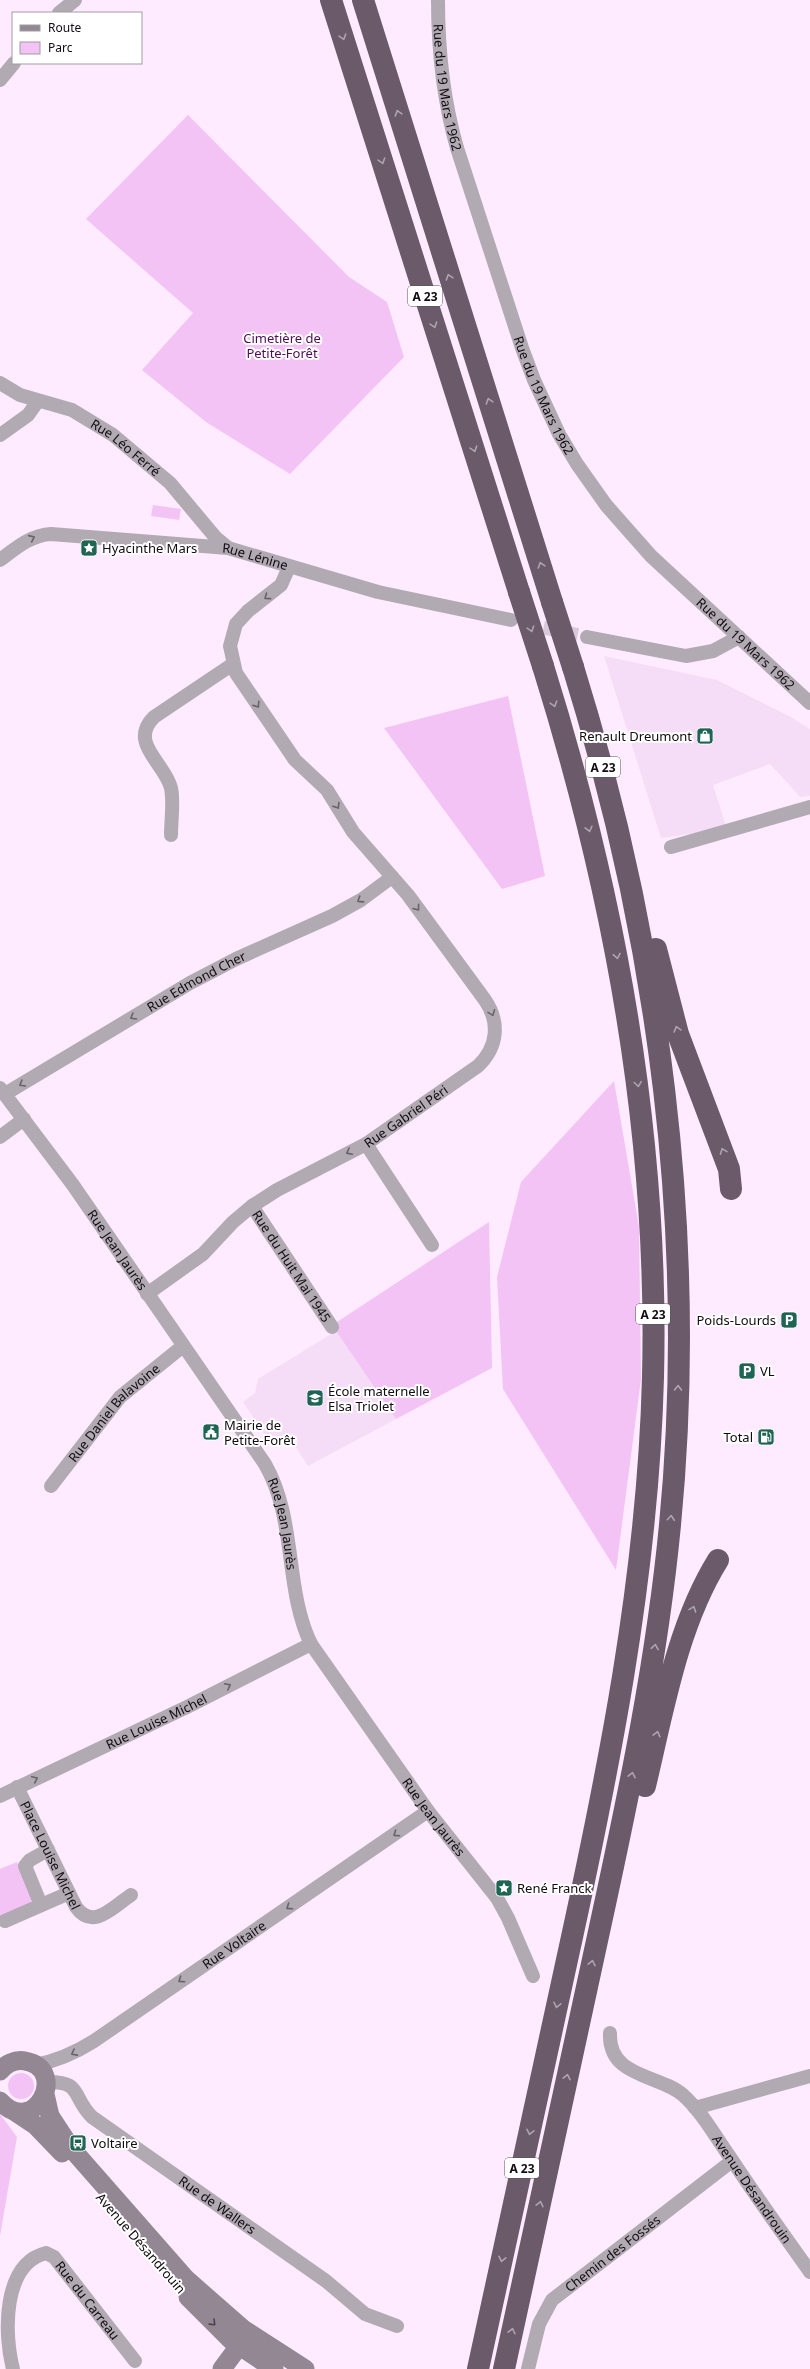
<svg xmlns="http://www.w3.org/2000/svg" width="810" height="2369" font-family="'Noto Sans',sans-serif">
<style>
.built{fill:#f6ddf7}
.green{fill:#f3c3f5}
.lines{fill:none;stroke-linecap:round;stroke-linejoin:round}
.minor-tunnel{stroke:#dac9db;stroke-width:14;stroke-dasharray:14 7;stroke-linecap:butt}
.minor{stroke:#b2aab3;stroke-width:14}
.secondary{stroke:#938794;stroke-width:19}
.motorway{stroke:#6a5a6a;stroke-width:22}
.motorway-bridge{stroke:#6a5a6a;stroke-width:22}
.oneway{stroke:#ada4ad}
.oneway2{stroke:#6a626a}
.oneway3{stroke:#4c434c}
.labels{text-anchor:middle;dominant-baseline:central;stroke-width:4;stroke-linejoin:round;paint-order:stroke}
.shield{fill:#fff;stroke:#585458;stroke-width:1}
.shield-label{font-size:12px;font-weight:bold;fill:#110b11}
.street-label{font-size:13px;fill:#110b11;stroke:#fff}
.park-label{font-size:13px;fill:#4d0d52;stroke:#fff}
.poi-label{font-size:13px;fill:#110b11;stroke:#fff;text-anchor:start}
</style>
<rect width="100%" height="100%" fill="#feebff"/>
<path class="built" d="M 604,656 L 717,680 L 791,717 L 810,729 L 810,796 L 800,797 L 770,764 L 713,785 L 727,829 L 661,838 Z
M 336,1331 L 396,1419 L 308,1466 L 295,1446 L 299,1441 L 265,1435 L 243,1402 L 255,1393 L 258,1379 Z"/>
<path class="green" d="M 188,115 L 349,277 L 387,302 L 404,357 L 290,474 L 206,422 L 142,370 L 193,313 L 86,219 Z
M 153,505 L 181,509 L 179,520 L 151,516 Z
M 508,696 L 545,876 L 502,889 L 384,728 Z
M 614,1081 L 639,1227 L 641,1379 L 616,1570 L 503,1389 L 497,1277 L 521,1182 Z
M 489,1222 L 492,1368 L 396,1419 L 336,1331 L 337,1322 Z
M 17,1862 L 34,1895 L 30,1905 L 0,1920 L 0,1869 Z
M8 2086a13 13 0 1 1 26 0a13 13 0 1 1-26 0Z
M 0,2114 L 17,2137 L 0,2236 Z"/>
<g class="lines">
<path class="minor-tunnel" d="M 523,623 L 587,637"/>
<g class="minor">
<path id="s1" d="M 438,0 C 438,50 443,99 457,148 L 522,348 L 534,380 L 559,434 L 577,464 L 606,505 L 651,556 L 810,703"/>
<path d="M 59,13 L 75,0"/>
<path d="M 0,80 L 14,63"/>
<path id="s2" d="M 0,383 L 20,395 L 72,410 L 113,435 L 170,483 L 216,538 L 228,548"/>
<path d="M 0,435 L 28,415 L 38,401"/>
<path id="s3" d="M 0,560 C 16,548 31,535 51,534 L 228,548 L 378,592 L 511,620"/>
<path d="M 587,637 L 686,656 L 713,651 L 739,637"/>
<path d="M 171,835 C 171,820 174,802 171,788 C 165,763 128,743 154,717 L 233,664"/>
<path d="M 671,847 L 810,807"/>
<path id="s4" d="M 0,1088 L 73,1185 L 265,1464 C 297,1520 284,1588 311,1644 L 428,1811 L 497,1898 L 508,1918 L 533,1976"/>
<path id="s5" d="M 5,1094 L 190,983 L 236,959 L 332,916 L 361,900 L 392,877"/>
<path d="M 0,1137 L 24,1119"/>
<path d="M 366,1144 L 432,1245"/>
<path id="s6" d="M 252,1206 L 332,1327"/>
<path id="s7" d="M 147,1294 L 203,1254 L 233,1222 L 252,1206 L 277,1190 L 366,1144 L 478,1066 C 498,1047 500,1022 485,1000 L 408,895 L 353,832 L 327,790 L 295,760 L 236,673 L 230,646 L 236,624 L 248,611 L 281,585 L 289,567"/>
<path id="s8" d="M 51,1486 L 120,1397 L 183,1346"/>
<path id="s9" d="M 17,1787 L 76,1907 C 93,1931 113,1907 131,1895"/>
<path id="s10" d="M 0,1796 L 187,1707 L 311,1644"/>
<path d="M 41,1905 L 25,1866 L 30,1860 L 48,1850"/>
<path d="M 5,1921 L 69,1893"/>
<path id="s11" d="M 610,2033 C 608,2078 659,2074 683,2095 C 703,2113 716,2138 732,2160 C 757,2198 784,2235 810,2272"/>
<path id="s12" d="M 35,2065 C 57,2061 75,2053 94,2041 L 428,1811"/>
<path id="s13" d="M 46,2082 C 83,2081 71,2096 92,2117 L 326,2281 L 365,2314 L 397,2326"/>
<path d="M 695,2108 L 810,2076"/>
<path id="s14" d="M 13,2369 C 4,2335 2,2264 46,2253 L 54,2257 L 135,2361"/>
<path id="s15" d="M 528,2369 L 539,2324 L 552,2300 L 732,2161"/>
</g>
<path class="secondary" d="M 0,2071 C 6,2064 15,2059 25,2061 C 70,2069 34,2139 0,2101
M 45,2094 L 50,2116 L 71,2148 L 186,2279 L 243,2329 L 305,2369
M 14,2111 L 35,2125 L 62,2153
M 188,2297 L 231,2340 L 274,2369
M 222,2369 L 239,2346 L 249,2338"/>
<path class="motorway" d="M 331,0 L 519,592
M 363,0 L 552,602
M 656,949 L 678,1034 L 729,1169 L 731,1189
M 645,1786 C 663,1711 677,1626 718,1560
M 478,2369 C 507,2236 536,2103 565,1969 C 608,1774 648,1578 653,1377 C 659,1135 615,896 543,666
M 504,2369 C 535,2222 568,2075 600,1927 C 629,1794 657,1661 670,1525 C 698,1236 659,943 573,667"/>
<path class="motorway-bridge" d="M 519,592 L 543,666
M 552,602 L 573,667"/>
</g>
<defs><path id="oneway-chevron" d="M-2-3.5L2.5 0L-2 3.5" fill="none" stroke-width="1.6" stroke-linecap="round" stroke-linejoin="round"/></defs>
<g class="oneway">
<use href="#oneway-chevron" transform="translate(343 37) rotate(72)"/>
<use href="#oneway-chevron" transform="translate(398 113) rotate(-107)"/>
<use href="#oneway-chevron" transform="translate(382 161) rotate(72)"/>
<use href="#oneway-chevron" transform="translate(449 277) rotate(-108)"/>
<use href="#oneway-chevron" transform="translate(434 325) rotate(72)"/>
<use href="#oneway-chevron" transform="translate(489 401) rotate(-108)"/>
<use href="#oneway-chevron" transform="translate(474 449) rotate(72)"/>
<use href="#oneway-chevron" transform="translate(541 565) rotate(-107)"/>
<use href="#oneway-chevron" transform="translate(531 629) rotate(72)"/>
<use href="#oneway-chevron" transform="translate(554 704) rotate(73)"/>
<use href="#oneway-chevron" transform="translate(589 829) rotate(76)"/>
<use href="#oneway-chevron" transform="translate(617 956) rotate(79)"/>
<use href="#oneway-chevron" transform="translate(677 1029) rotate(-106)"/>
<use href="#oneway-chevron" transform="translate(638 1084) rotate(83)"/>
<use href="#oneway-chevron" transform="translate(723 1151) rotate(-111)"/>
<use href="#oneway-chevron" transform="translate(678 1388) rotate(-89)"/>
<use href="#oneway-chevron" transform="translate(671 1518) rotate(-85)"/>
<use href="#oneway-chevron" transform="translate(693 1609) rotate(-70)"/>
<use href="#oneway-chevron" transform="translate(655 1647) rotate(-81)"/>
<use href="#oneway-chevron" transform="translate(657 1734) rotate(-76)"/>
<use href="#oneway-chevron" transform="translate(632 1775) rotate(-78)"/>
<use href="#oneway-chevron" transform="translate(592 1963) rotate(-78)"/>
<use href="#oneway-chevron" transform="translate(557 2005) rotate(102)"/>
<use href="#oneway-chevron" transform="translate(567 2077) rotate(-78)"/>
<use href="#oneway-chevron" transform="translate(530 2132) rotate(102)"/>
<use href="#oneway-chevron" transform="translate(540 2204) rotate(-77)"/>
<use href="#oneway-chevron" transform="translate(502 2259) rotate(102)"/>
<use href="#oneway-chevron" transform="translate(512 2331) rotate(-77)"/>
</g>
<g class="oneway2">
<use href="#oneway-chevron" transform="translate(32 538) rotate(-24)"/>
<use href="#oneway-chevron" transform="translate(267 597) rotate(144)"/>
<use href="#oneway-chevron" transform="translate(257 705) rotate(56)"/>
<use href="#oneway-chevron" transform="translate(337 806) rotate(58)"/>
<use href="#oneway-chevron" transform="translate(360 900) rotate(147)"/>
<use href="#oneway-chevron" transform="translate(417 908) rotate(53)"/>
<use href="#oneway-chevron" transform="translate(492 1013) rotate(69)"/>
<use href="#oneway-chevron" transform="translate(133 1017) rotate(149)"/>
<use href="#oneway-chevron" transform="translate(22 1084) rotate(150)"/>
<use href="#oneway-chevron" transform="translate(349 1152) rotate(153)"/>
<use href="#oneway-chevron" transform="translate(228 1686) rotate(-27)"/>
<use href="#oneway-chevron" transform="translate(35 1779) rotate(-25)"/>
<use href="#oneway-chevron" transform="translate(396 1834) rotate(146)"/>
<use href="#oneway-chevron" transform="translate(289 1907) rotate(146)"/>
<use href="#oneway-chevron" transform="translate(181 1980) rotate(146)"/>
<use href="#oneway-chevron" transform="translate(74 2053) rotate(152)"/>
</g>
<use class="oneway3" href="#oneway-chevron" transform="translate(213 2323) rotate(44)"/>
<defs>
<g id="sight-square" transform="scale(0.9)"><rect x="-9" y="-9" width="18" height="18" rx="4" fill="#206454" stroke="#fff"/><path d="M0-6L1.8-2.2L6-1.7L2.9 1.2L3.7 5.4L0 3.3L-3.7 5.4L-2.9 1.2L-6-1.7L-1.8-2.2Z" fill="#fff"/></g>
<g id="shop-square" transform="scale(0.9)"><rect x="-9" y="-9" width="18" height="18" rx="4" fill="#206454" stroke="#fff"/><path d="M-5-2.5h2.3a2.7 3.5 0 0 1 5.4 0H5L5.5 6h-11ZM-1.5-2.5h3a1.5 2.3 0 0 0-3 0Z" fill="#fff"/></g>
<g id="parking-square" transform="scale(0.9)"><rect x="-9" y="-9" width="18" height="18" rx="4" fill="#206454" stroke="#fff"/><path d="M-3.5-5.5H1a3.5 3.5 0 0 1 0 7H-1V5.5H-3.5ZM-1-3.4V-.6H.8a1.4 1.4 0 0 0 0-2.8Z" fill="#fff"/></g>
<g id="school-square" transform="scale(0.9)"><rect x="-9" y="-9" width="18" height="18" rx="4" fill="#206454" stroke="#fff"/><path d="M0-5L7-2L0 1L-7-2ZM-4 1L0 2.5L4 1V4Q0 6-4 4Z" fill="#fff"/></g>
<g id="civic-square" transform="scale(0.9)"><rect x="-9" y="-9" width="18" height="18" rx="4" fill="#206454" stroke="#fff"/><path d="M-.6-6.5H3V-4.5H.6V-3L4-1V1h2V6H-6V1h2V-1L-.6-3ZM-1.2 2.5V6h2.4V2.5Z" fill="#fff"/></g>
<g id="fuel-square" transform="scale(0.9)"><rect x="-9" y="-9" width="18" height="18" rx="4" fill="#206454" stroke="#fff"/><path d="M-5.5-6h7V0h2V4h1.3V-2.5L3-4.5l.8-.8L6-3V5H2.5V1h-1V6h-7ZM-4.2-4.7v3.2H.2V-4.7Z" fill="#fff"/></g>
<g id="bus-square" transform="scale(0.9)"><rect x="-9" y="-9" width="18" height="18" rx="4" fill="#206454" stroke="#fff"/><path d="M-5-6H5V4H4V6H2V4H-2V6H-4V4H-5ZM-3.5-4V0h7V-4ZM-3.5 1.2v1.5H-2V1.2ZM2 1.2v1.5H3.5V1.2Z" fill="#fff"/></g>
</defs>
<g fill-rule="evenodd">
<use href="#sight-square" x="89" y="548"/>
<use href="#shop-square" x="705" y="736"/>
<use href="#parking-square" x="789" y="1320"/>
<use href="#parking-square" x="747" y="1371"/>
<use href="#school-square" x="315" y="1398"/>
<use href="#civic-square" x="211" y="1432"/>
<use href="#fuel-square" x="766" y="1437"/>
<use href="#sight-square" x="504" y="1888"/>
<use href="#bus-square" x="78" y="2143"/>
</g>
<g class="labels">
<g class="shield">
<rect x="408" y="286" width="34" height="20" rx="3"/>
<rect x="586" y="757" width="34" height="20" rx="3"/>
<rect x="636" y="1304" width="34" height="20" rx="3"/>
<rect x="505" y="2158" width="34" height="20" rx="3"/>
</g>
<g class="shield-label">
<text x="425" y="296">A 23</text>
<text x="603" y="767">A 23</text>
<text x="653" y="1314">A 23</text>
<text x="522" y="2168">A 23</text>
</g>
<g class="street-label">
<text stroke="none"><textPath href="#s1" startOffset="88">Rue du 19 Mars 1962</textPath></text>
<text stroke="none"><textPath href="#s1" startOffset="412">Rue du 19 Mars 1962</textPath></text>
<text stroke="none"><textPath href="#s2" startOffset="143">Rue Léo Ferré</textPath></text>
<text stroke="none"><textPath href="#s3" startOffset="264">Rue Lénine</textPath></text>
<text stroke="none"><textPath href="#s1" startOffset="736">Rue du 19 Mars 1962</textPath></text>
<text stroke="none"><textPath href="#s5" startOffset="222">Rue Edmond Cher</textPath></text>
<text stroke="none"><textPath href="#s7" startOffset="316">Rue Gabriel Péri</textPath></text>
<text stroke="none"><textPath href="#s4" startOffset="200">Rue Jean Jaurès</textPath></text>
<text stroke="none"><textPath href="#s6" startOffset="72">Rue du Huit Mai 1945</textPath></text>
<text stroke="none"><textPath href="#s8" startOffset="97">Rue Daniel Balavoine</textPath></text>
<text stroke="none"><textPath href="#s4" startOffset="523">Rue Jean Jaurès</textPath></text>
<text stroke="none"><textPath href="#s10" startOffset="173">Rue Louise Michel</textPath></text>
<text stroke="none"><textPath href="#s4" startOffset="859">Rue Jean Jaurès</textPath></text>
<text stroke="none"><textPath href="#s9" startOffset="76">Place Louise Michel</textPath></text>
<text stroke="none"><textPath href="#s12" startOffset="234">Rue Voltaire</textPath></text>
<text stroke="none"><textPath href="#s11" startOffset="220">Avenue Désandrouin</textPath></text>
<text stroke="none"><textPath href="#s13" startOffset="216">Rue de Wallers</textPath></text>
<text transform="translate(141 2243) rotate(49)">Avenue Désandrouin</text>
<text stroke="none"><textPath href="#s15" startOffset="150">Chemin des Fossés</textPath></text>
<text stroke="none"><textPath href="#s14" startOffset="196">Rue du Carreau</textPath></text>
</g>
<g class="park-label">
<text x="282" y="338">Cimetière de<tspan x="282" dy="15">Petite-Forêt</tspan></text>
</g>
<g class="poi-label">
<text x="102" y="548">Hyacinthe Mars</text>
<text x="692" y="736" text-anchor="end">Renault Dreumont</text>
<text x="776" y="1320" text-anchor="end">Poids-Lourds</text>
<text x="760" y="1371">VL</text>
<text x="328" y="1391">École maternelle<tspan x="328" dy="15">Elsa Triolet</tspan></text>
<text x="224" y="1425">Mairie de<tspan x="224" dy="15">Petite-Forêt</tspan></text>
<text x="753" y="1437" text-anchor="end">Total</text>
<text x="517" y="1888">René Franck</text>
<text x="91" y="2143">Voltaire</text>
</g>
</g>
<rect x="12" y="12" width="130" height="52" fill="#ffffff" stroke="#a09da0"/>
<rect x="20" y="25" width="20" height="6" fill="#938794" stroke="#a09da0"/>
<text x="48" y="32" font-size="12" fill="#110b11">Route</text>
<rect x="20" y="42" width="20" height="12" fill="#f3c3f5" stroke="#a09da0"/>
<text x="48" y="52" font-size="12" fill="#110b11">Parc</text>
</svg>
